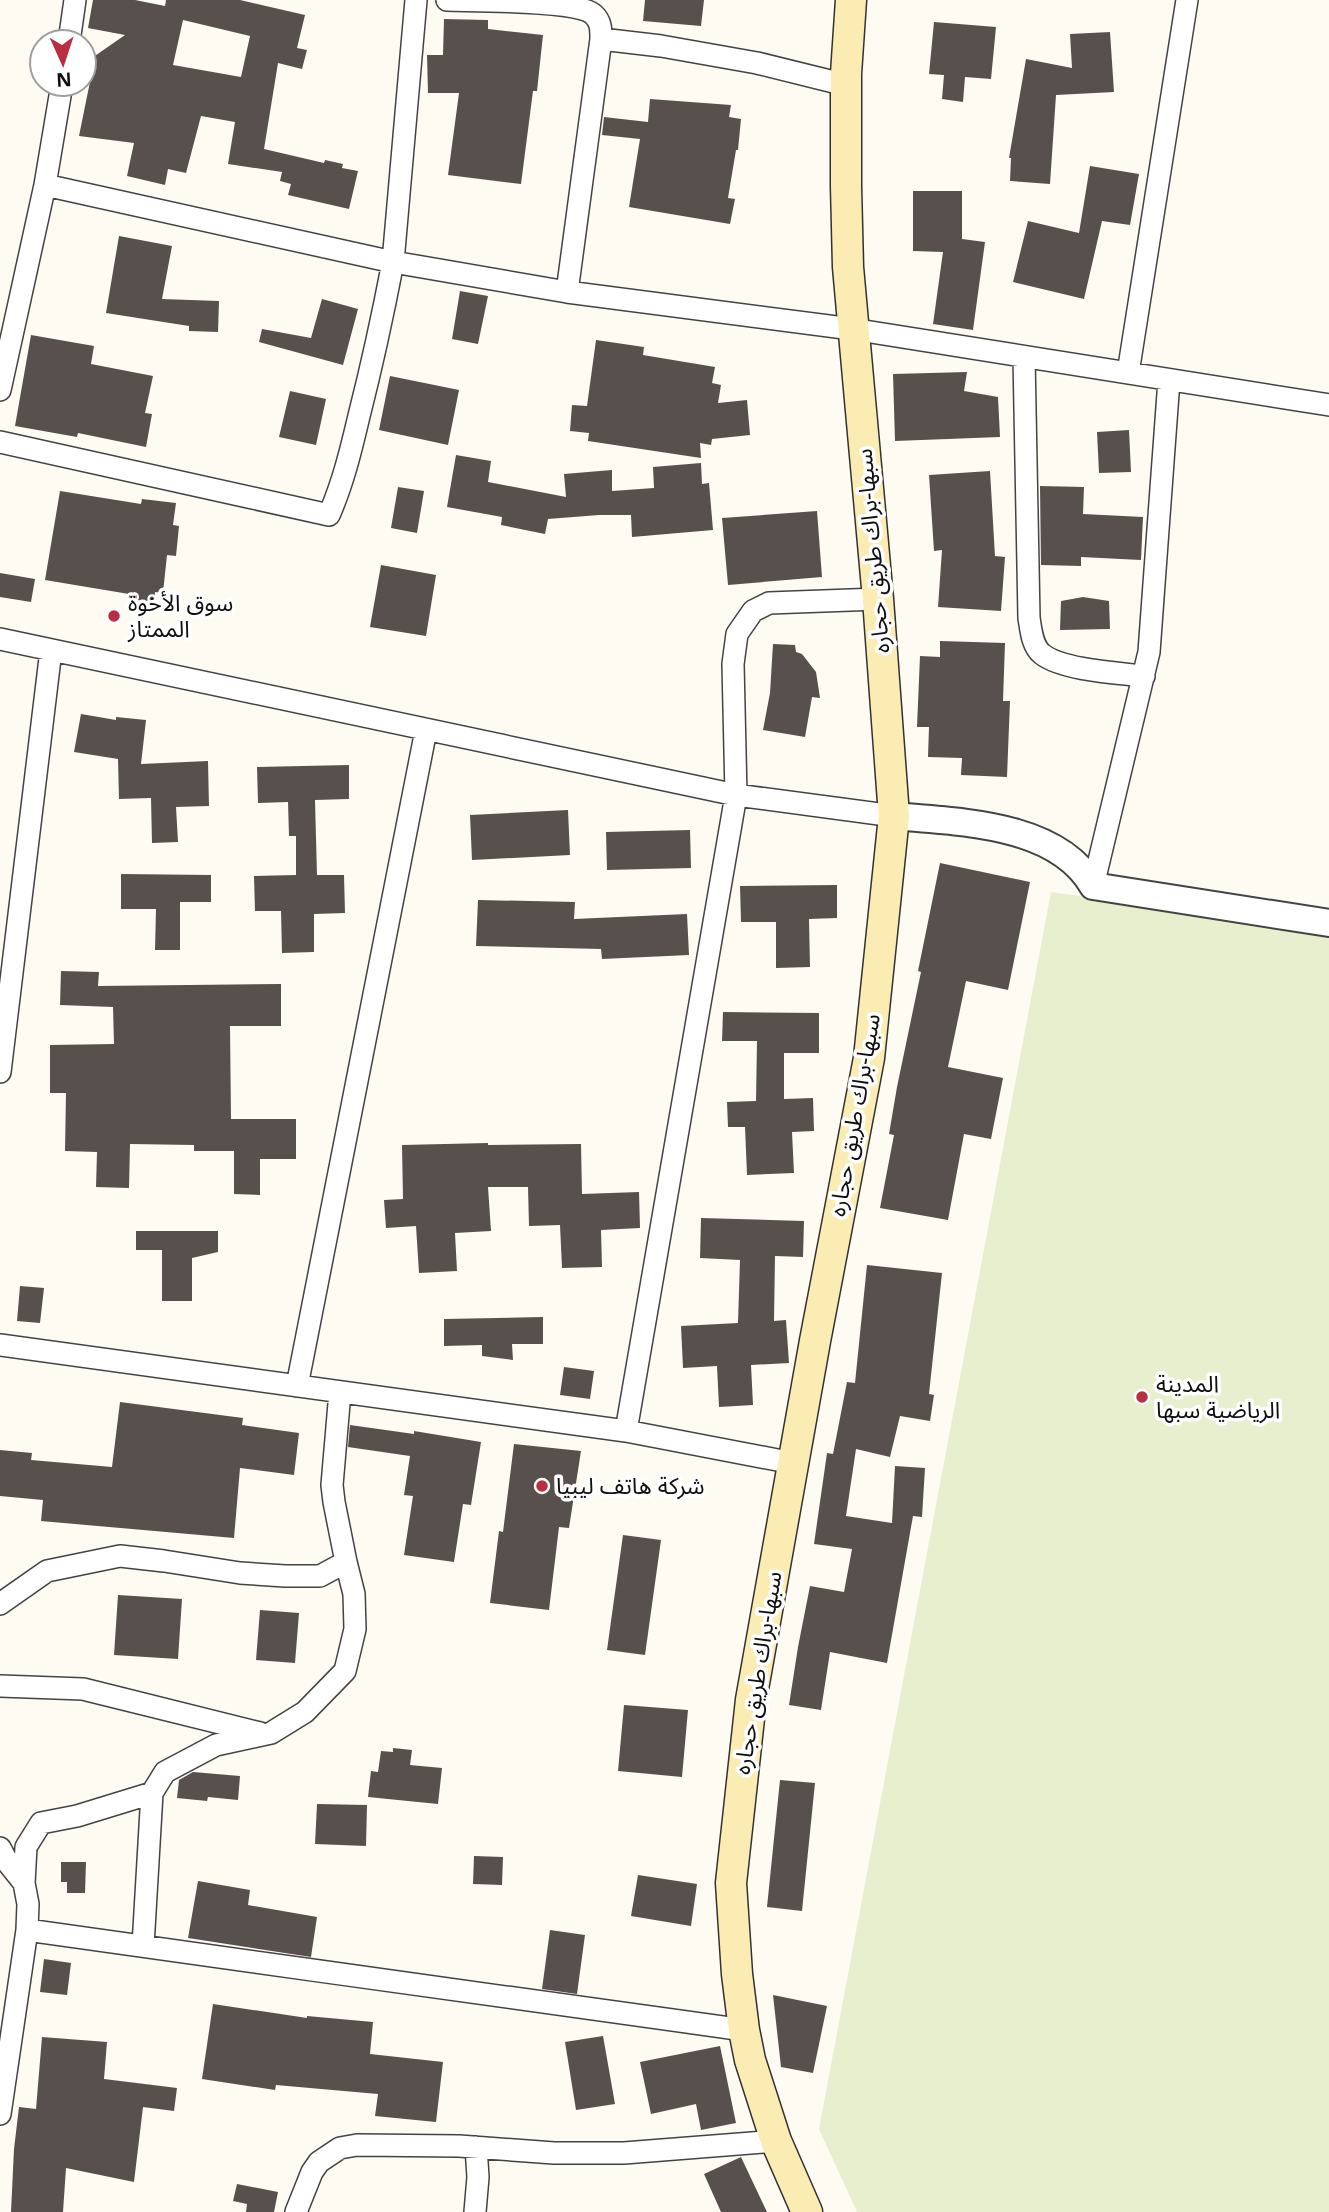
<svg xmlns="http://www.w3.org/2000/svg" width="1329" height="2212" font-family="Georgia,'Noto Sans Arabic',serif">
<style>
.pitch{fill:#e7efcf}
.building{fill:#58504d;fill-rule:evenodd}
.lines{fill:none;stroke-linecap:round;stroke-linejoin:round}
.minor-casing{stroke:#434343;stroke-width:24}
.tertiary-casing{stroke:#434343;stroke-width:30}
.secondary-casing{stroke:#323232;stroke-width:33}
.minor{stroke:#fff;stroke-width:21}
.tertiary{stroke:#fff;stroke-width:26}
.secondary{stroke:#faecb2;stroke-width:30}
.poi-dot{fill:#b82f41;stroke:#fff;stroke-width:2.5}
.labels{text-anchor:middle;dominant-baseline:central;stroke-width:7;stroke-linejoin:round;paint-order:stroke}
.street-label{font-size:23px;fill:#101010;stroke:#fff}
.poi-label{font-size:23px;fill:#101010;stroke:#fff;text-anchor:start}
</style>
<rect width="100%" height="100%" fill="#fefbf3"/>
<path class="pitch" d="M 1051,892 L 1329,931 L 1329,2212 L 857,2212 L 819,2129 Z"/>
<path class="building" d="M 93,0 L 135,0 L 165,6 L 166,0 L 240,0 L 305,15 L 297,48 L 307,50 L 302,69 L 278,63 L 264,149 L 324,163 L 325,160 L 343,164 L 342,168 L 358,171 L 349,209 L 288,195 L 291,184 L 280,181 L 282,172 L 228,164 L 235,122 L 201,116 L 186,173 L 168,169 L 165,185 L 127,176 L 134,143 L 79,136 L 93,67 L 89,60 L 125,35 L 88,28 ZM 183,20 L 250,36 L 241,77 L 173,65 Z
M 645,0 L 704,0 L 701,26 L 643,21 Z
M 444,19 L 488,20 L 488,29 L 543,35 L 537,91 L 533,91 L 521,184 L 448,175 L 459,93 L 428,93 L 427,55 L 443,55 Z
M 934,22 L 996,27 L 991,79 L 965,77 L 963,102 L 942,99 L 944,75 L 929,74 Z
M 1110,32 L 1114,92 L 1056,95 L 1050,184 L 1010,181 L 1011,158 L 1009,158 L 1026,59 L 1072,68 L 1070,34 Z
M 650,99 L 731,105 L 729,117 L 741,119 L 738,150 L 736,150 L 728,198 L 735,199 L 730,224 L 629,207 L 640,139 L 602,135 L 604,117 L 648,122 Z
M 1090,166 L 1139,174 L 1130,225 L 1102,221 L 1084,299 L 1013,282 L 1028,221 L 1079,233 Z
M 913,191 L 962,191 L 962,239 L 985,242 L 973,330 L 933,324 L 943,252 L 913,251 Z
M 119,236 L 172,246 L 162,299 L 219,301 L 218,332 L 189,331 L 189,326 L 106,313 Z
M 460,291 L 488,296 L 478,344 L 452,339 Z
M 322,299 L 358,309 L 343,365 L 259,342 L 262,329 L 311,338 Z
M 31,335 L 94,346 L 91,364 L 153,376 L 145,413 L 152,414 L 146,447 L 78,433 L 77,437 L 15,426 Z
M 596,340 L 644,347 L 643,355 L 715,367 L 712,383 L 721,385 L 718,403 L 747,400 L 750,435 L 712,439 L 711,445 L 700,443 L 701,458 L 588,441 L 589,433 L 570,431 L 572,405 L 587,406 Z
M 967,372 L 964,391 L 998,397 L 1000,437 L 895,441 L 893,374 Z
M 390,376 L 459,390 L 448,445 L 379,430 Z
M 290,391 L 326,399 L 316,445 L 279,437 Z
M 1129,430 L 1131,472 L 1099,473 L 1097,432 Z
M 456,455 L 491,461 L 488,482 L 566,497 L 564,474 L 612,470 L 612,491 L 654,488 L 653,467 L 701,463 L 702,484 L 709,483 L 713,530 L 632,537 L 631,515 L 599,515 L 548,519 L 545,534 L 501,525 L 502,517 L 447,507 Z
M 990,471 L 995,556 L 1005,557 L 1001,611 L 938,607 L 942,550 L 934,551 L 929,475 Z
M 1040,486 L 1084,487 L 1083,514 L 1143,517 L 1141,560 L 1081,557 L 1081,566 L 1041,565 Z
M 398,487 L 424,491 L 417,533 L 391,528 Z
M 60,491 L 141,504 L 142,499 L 176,503 L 173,525 L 179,526 L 176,556 L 167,555 L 163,593 L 155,592 L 154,602 L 128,599 L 129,594 L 45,580 Z
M 817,511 L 822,577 L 728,585 L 722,518 Z
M 381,565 L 436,575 L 426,636 L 370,627 Z
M 0,573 L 35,579 L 31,602 L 0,597 Z
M 1083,597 L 1109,601 L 1110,629 L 1060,630 L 1061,601 Z
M 940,641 L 1005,643 L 1003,701 L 1010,701 L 1007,777 L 961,775 L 962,758 L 928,757 L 929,727 L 917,727 L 920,656 L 940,657 Z
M 773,644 L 795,645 L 796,652 L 802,654 L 816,672 L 820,698 L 812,697 L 805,737 L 763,730 L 770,693 Z
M 81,714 L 116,720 L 116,717 L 146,720 L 141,764 L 208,761 L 209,806 L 176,807 L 178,842 L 152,843 L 151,798 L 119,799 L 118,759 L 74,752 Z
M 349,765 L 349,799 L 315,800 L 317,875 L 344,875 L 345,913 L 314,914 L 314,952 L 282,953 L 281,911 L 255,911 L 254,876 L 296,875 L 296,836 L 289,836 L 288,802 L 258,803 L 257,767 Z
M 568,810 L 570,855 L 472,860 L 470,815 Z
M 690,830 L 691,868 L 607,870 L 606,832 Z
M 940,863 L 1030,882 L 1008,990 L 966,981 L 948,1067 L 1003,1078 L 991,1139 L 964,1134 L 948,1220 L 880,1208 L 894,1135 L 889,1134 L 897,1087 L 921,972 L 918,971 Z
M 121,874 L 211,875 L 211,902 L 180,902 L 180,950 L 155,950 L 156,909 L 121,909 Z
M 837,885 L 837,918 L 809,919 L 810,967 L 776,968 L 776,922 L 741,922 L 740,886 Z
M 478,900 L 575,902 L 574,919 L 687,914 L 689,955 L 602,959 L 601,949 L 476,946 Z
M 61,971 L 99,972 L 98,986 L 281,984 L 281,1026 L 230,1026 L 231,1119 L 296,1119 L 296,1159 L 260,1159 L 260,1195 L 234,1194 L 234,1151 L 194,1151 L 194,1145 L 130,1144 L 129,1188 L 96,1187 L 97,1152 L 65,1151 L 66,1093 L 50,1093 L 50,1045 L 114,1044 L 113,1007 L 60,1005 Z
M 723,1012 L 819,1013 L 819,1053 L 784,1053 L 784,1099 L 813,1098 L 814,1131 L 792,1132 L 794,1173 L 747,1175 L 745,1127 L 728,1127 L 727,1102 L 756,1101 L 757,1041 L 722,1041 Z
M 488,1143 L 488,1145 L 581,1144 L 582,1194 L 639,1192 L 640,1228 L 601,1230 L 602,1267 L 562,1268 L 560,1225 L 529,1226 L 528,1187 L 488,1187 L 491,1231 L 455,1233 L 457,1271 L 419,1273 L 416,1226 L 386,1228 L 384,1200 L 403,1199 L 402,1145 Z
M 701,1218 L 804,1221 L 803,1257 L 775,1256 L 774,1321 L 786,1320 L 789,1363 L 751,1365 L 753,1405 L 719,1407 L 717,1366 L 683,1368 L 681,1326 L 738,1323 L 740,1260 L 700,1258 Z
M 136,1231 L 218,1231 L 218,1252 L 192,1258 L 192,1301 L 162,1301 L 162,1250 L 136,1250 Z
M 867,1265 L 942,1273 L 929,1394 L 934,1395 L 930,1421 L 900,1416 L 890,1457 L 856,1449 L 846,1516 L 892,1523 L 895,1466 L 925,1468 L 922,1517 L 913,1516 L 887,1663 L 830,1652 L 821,1710 L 789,1705 L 798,1647 L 810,1586 L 844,1592 L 852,1549 L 814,1544 L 827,1453 L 833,1454 L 847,1382 L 855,1383 Z
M 20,1286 L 44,1288 L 40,1323 L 17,1321 Z
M 543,1317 L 543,1344 L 512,1344 L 513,1360 L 482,1356 L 482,1345 L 444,1346 L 444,1319 Z
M 564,1367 L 594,1371 L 590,1399 L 560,1395 Z
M 120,1402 L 243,1418 L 242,1425 L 299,1433 L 294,1475 L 240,1468 L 234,1538 L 41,1521 L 43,1500 L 0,1496 L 0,1450 L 32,1453 L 31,1460 L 112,1467 Z
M 350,1425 L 414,1434 L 414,1431 L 481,1442 L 471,1505 L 463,1504 L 454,1562 L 404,1555 L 413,1496 L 404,1495 L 410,1456 L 348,1447 Z
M 514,1444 L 581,1451 L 569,1528 L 559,1527 L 549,1610 L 490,1603 L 499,1531 L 503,1532 Z
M 623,1535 L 661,1540 L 645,1655 L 607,1650 Z
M 118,1595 L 182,1599 L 178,1659 L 114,1655 Z
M 260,1610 L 299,1613 L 295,1663 L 256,1660 Z
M 624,1705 L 688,1710 L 682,1777 L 618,1771 Z
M 393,1748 L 412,1750 L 410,1765 L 442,1768 L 438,1804 L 368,1797 L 371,1771 L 378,1772 L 381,1751 L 393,1752 Z
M 193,1772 L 240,1776 L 238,1800 L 208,1797 L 207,1801 L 177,1798 L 179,1780 Z
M 780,1780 L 815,1783 L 802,1911 L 767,1907 Z
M 317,1804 L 367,1805 L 366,1846 L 315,1844 Z
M 474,1856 L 503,1857 L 502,1885 L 473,1884 Z
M 61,1862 L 86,1862 L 85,1893 L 67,1893 L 67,1882 L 61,1882 Z
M 638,1875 L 697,1884 L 691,1926 L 631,1916 Z
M 198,1881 L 250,1890 L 248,1905 L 317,1917 L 311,1957 L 188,1938 Z
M 550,1930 L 585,1935 L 577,1994 L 542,1989 Z
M 44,1959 L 71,1963 L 67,1995 L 40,1992 Z
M 773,1995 L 827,2006 L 813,2073 L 781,2067 Z
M 213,2004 L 307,2018 L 307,2016 L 373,2022 L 370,2054 L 443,2062 L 436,2122 L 375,2116 L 378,2094 L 276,2085 L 275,2090 L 202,2079 Z
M 603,2036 L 615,2104 L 576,2110 L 565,2042 Z
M 42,2037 L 107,2042 L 104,2079 L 177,2088 L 174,2111 L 143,2107 L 134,2182 L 66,2168 L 63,2212 L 11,2212 L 14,2149 L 19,2107 L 36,2109 Z
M 720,2046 L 736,2123 L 701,2130 L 696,2104 L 651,2114 L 640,2062 Z
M 741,2157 L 767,2212 L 721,2212 L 704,2174 Z
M 237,2184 L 278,2192 L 274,2212 L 246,2212 L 247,2204 L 233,2201 Z"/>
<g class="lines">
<g class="minor-casing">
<path id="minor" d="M 447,0 C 475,1 576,0 593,14 C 601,21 601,29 601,39 L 567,292
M 601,39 L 661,46 L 757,63 L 846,85
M 69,42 L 75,0
M 62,84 L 45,185 L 393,262 L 416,0
M 1024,357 L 1029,618 C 1031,630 1032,646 1042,654 C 1062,670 1118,673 1144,676
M 1128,373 L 1187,0
M 0,390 L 45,185
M 0,442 L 329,515 C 343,483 351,450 359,416 C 372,365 383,314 393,262 L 567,292 L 852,329 L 1329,405
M 0,639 L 736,795 L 894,816
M 1093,886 L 1149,652 L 1169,380
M 0,1072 L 51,650
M 0,1345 L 626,1431 L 793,1463
M 297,1386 L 426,730
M 626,1431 L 736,795 L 733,664 L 737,634 L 753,611 L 769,603 L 878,599
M 0,1604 L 47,1571 L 120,1556 L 164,1561 L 240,1573 L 285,1576 L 320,1576 L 346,1562 L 334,1502 L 332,1485 L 340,1392
M 0,1686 L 83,1689 L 260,1733
M 0,1848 L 8,1863 L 24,1883
M 27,1930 C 266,1963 505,1998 744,2030
M 143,1946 L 152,1793 L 165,1772 L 216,1745 L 271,1733 L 305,1712 L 345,1671 L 355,1629 L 354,1594 L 346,1562
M 0,2114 L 27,1930 L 28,1904 L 24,1883 L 26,1847 L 41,1823 L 77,1816 L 152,1793
M 296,2212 L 312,2172 L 319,2162 L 340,2148 L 357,2145 L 459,2146 L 554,2153 L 624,2153 L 776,2141
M 475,2212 L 478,2177 L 476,2147"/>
</g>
<g class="tertiary-casing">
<path id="tertiary" d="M 894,816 C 959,822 1057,823 1093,886 L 1329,923"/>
</g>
<g class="secondary-casing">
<path id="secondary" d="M 807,2212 L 776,2141 L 750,2060 L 744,2030 L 737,1974 L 731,1883 L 751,1700 L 815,1341 L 869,1058 L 894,816 L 878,599 L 848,267 L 846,186 L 846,74 L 851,0"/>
</g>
<use href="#minor" class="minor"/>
<use href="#tertiary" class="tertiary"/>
<use href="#secondary" class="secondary"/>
</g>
<g class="poi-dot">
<circle cx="114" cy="616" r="7"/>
<circle cx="1142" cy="1397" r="7"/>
<circle cx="542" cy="1486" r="7"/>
</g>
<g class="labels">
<g class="street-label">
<text transform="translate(873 551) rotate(-95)">سبها-براك طريق حجاره</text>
<text transform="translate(855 1115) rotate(-80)">سبها-براك طريق حجاره</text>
<text transform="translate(758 1673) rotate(-81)">سبها-براك طريق حجاره</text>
</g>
<g class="poi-label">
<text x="128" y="603">سوق الأخوة<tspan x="128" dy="26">الممتاز</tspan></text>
<text x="1156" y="1384">المدينة<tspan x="1156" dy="26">الرياضية سبها</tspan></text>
<text x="556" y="1486">شركة هاتف ليبيا</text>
</g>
</g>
<g transform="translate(63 63) rotate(177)"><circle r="33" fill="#ffffff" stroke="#9f9f9f" stroke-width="2"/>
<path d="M0-5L12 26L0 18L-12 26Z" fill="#b82f41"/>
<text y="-10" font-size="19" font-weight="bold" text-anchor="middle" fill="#101010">N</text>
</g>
</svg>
